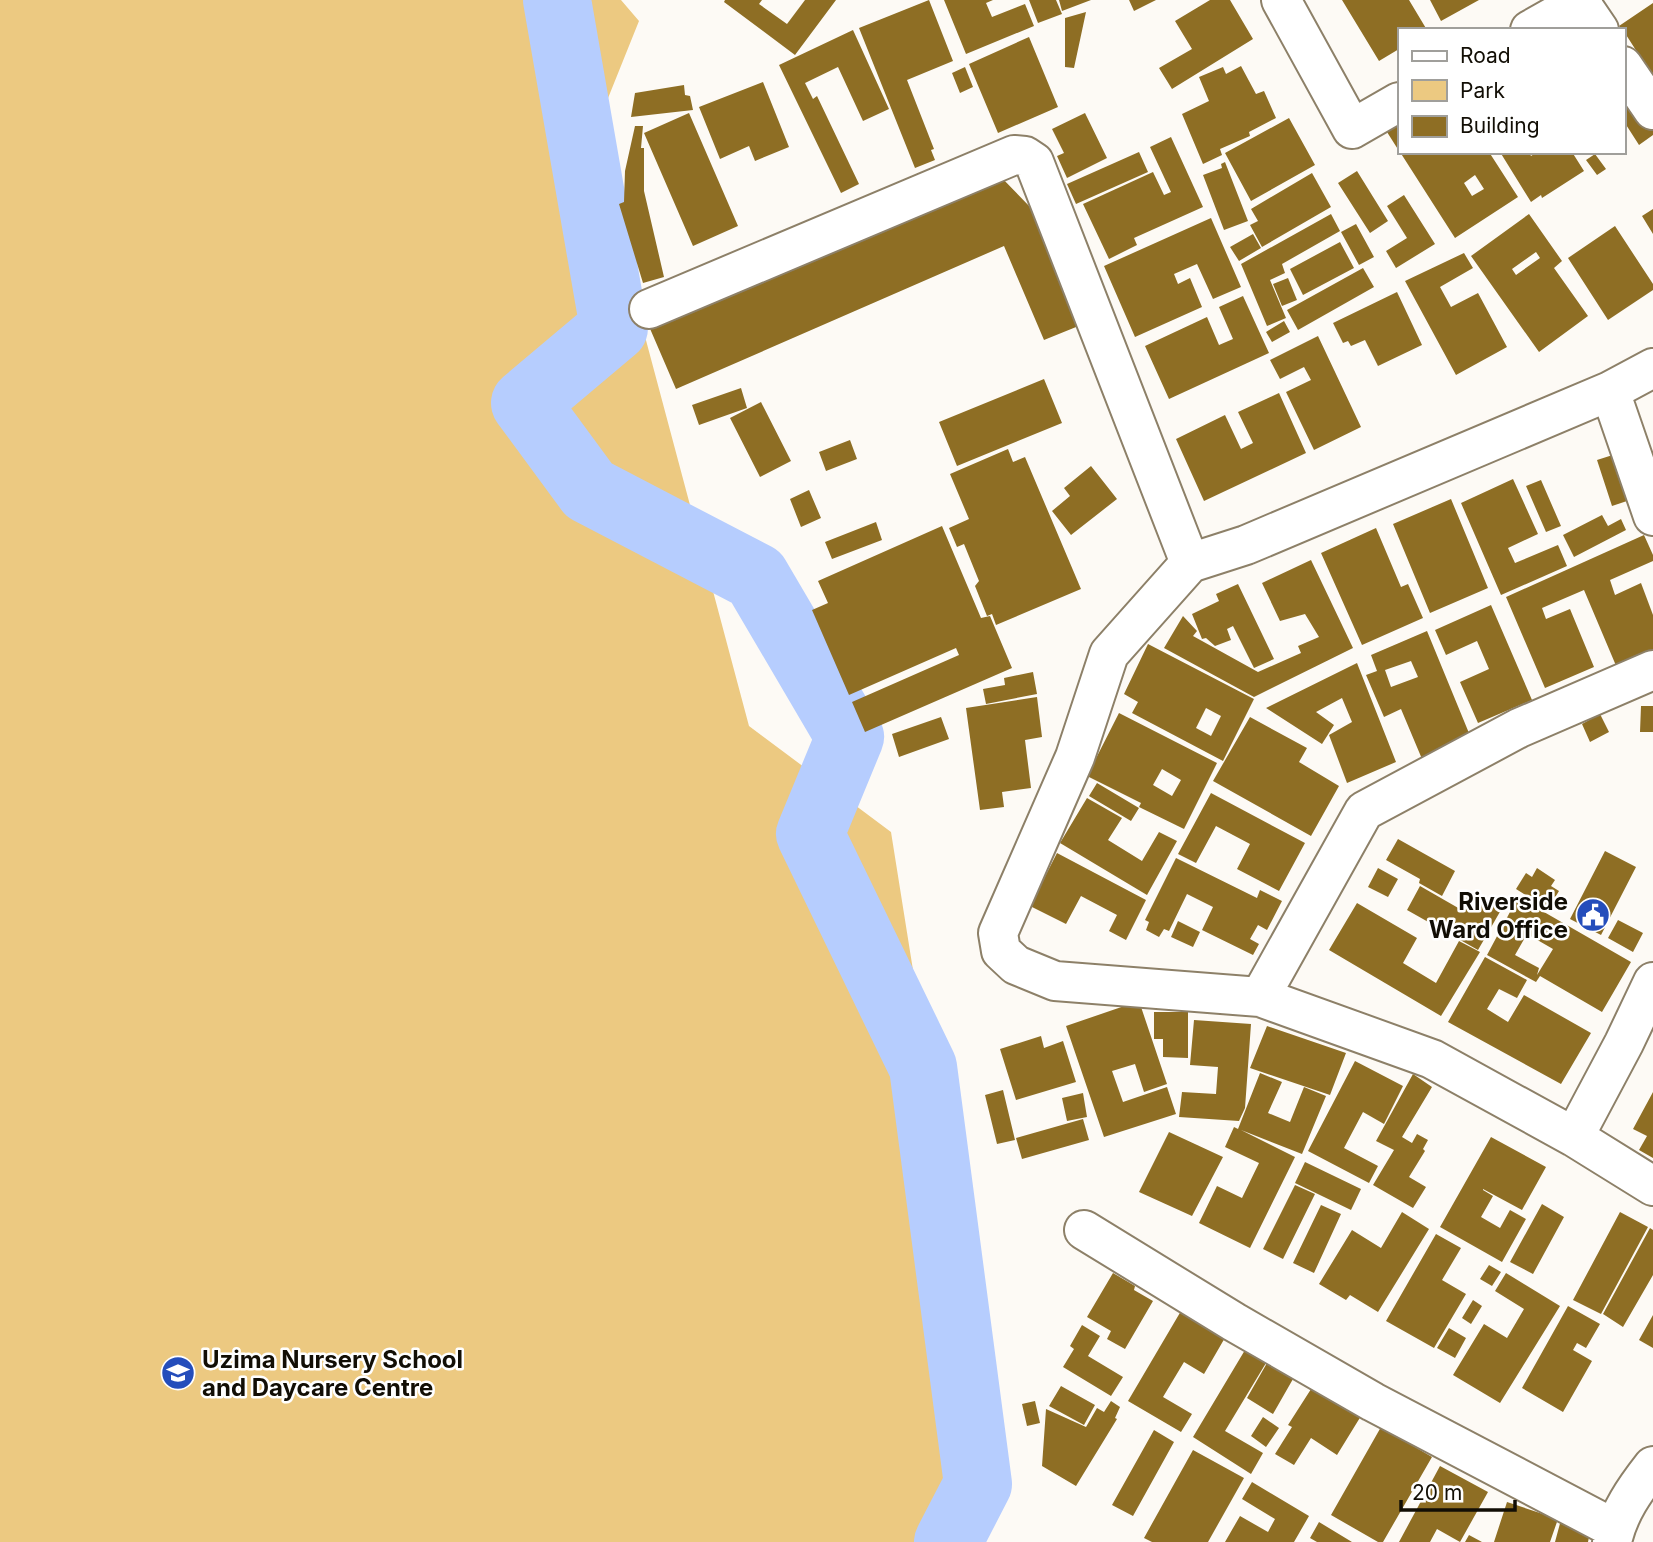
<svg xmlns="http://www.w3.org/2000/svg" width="1653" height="1542" font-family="Inter,sans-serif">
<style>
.green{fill:#ecc981}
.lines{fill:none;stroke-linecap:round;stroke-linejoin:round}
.river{stroke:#b6cdfe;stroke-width:68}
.building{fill:#8e6e24;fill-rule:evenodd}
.minor-casing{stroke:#8d8068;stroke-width:42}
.minor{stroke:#fff;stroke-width:38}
.labels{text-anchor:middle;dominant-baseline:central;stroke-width:5;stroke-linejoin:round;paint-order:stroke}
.poi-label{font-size:24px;font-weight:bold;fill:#120e05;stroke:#fff;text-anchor:end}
</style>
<rect width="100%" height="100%" fill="#fdfaf5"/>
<path class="green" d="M 0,0 L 621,0 L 639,21 L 592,138 L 749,726 L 891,832 L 996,1491 L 980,1542 L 0,1542 Z"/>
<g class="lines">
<path class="river" d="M 557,0 L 614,328 L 525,403 L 589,490 L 756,577 L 850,737 L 810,834 L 923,1067 L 978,1484 L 948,1542"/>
</g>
<path class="building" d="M 725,0 L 762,0 L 759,4 L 787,24 L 805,0 L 836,0 L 795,55 L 724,2 Z
M 929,0 L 953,61 L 907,80 L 934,149 L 931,150 L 935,160 L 915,168 L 859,28 Z
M 944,0 L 993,0 L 986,3 L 992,17 L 1025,4 L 1034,26 L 966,54 Z
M 1029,0 L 1056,0 L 1062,14 L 1038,23 Z
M 1059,0 L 1091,0 L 1062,11 Z
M 1129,0 L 1156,0 L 1134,11 Z
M 1210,0 L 1230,0 L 1253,39 L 1172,89 L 1159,68 L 1192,49 L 1175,21 Z
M 1342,0 L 1409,0 L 1427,30 L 1399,30 L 1399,49 L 1379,61 Z
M 1430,0 L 1479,0 L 1441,21 Z
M 1653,3 L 1653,77 L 1623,30 L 1619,26 Z
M 1086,12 L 1074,68 L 1065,67 L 1065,18 Z
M 853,30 L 889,109 L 863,121 L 838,67 L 805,83 L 813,99 L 817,96 L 859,184 L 841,193 L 779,65 Z
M 1029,37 L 1058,107 L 998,133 L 969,64 Z
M 1241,66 L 1256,94 L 1264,91 L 1276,118 L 1249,132 L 1250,136 L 1220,149 L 1222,155 L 1203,164 L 1182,114 L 1209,101 L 1199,77 L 1223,67 L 1226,74 Z
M 965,67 L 973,87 L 960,93 L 952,73 Z
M 763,82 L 789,147 L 755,161 L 749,146 L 720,159 L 699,107 Z
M 684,85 L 685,95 L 690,96 L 693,110 L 631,117 L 635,93 Z
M 1623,92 L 1653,128 L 1653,135 L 1639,145 L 1623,120 Z
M 689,113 L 738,226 L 693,246 L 644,133 Z
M 1085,113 L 1107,158 L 1067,178 L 1057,156 L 1064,153 L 1052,129 Z
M 1289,118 L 1315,165 L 1251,201 L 1225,153 Z
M 1399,124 L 1399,151 L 1387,132 Z
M 635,126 L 643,126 L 641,148 L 644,148 L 644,191 L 664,277 L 643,283 L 619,204 L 624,202 L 625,171 Z
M 1171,137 L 1203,207 L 1134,238 L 1137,245 L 1109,259 L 1083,204 L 1153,172 L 1164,195 L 1171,192 L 1150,147 Z
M 1139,152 L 1148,172 L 1076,204 L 1067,184 Z
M 1400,152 L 1489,152 L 1518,197 L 1455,238 ZM 1475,175 L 1484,189 L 1472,196 L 1464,183 Z
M 1500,152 L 1529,152 L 1531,156 L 1537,152 L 1572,152 L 1584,171 L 1542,198 L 1541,195 L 1531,202 Z
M 1595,154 L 1606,169 L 1597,175 L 1586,160 Z
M 1225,162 L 1248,221 L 1224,230 L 1203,175 L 1222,168 L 1221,164 Z
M 1357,171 L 1388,221 L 1370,233 L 1338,183 Z
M 1312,173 L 1331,207 L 1262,247 L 1250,225 L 1258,221 L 1251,209 Z
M 1000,176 L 1032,209 L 1081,325 L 1044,340 L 1004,246 L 676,389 L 648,324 Z
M 1404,195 L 1435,244 L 1396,268 L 1386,251 L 1407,238 L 1387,206 Z
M 1653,209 L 1653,234 L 1642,216 Z
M 1331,214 L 1340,231 L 1282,264 L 1285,273 L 1270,280 L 1286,318 L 1267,326 L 1241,264 Z
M 1529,214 L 1562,261 L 1554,268 L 1588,316 L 1539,352 L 1471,256 ZM 1536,252 L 1540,258 L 1516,275 L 1512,269 Z
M 1211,218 L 1241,287 L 1213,299 L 1197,264 L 1174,274 L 1178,284 L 1190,278 L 1202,307 L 1135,337 L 1104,266 Z
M 1356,224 L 1374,257 L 1359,265 L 1341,232 Z
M 1615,226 L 1653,284 L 1653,290 L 1608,320 L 1568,258 Z
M 1253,234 L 1261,248 L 1239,261 L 1230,247 Z
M 1340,242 L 1354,268 L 1303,295 L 1290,269 Z
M 1464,253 L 1473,268 L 1440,287 L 1451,307 L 1478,293 L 1507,347 L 1456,375 L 1405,281 Z
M 1363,268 L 1374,287 L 1298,330 L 1287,310 Z
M 1288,278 L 1297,300 L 1282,306 L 1273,284 Z
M 1397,292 L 1422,345 L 1378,366 L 1365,340 L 1351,346 L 1348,341 L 1343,343 L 1333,323 Z
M 1243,296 L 1269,353 L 1169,399 L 1145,346 L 1207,317 L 1219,345 L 1233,339 L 1219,307 Z
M 1284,321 L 1290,332 L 1272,342 L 1266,332 Z
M 1318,336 L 1361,427 L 1314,450 L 1286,392 L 1311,380 L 1304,367 L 1280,379 L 1270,360 Z
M 1044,379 L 1062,423 L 957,466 L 939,422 Z
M 741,388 L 747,408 L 699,425 L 692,405 Z
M 1279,393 L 1306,453 L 1204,501 L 1176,439 L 1225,415 L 1241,449 L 1253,443 L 1238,412 Z
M 761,402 L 791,461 L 760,477 L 730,418 Z
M 850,440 L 857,459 L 826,471 L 819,452 Z
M 1008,449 L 1013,462 L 1025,457 L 1081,589 L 996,625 L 992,614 L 987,616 L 975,586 L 979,581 L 964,544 L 957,547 L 949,528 L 969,519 L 950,474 Z
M 1619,453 L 1633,499 L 1612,506 L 1597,460 Z
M 1091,466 L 1117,499 L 1071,535 L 1052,511 L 1070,496 L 1064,488 Z
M 1513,479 L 1538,534 L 1508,548 L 1515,563 L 1558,545 L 1567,566 L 1501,595 L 1461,503 Z
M 1541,480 L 1561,526 L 1546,532 L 1526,486 Z
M 809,490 L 821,518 L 801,527 L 790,499 Z
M 1451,499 L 1488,588 L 1430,613 L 1393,524 Z
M 1602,515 L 1608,526 L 1621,519 L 1626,530 L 1574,557 L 1563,535 Z
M 876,522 L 882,540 L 832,559 L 825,542 Z
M 942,526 L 981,618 L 990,616 L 1012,668 L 865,732 L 852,702 L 959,655 L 956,648 L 849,695 L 812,610 L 828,603 L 818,581 Z
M 1376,528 L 1401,587 L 1408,584 L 1423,618 L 1362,645 L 1321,553 Z
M 1644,535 L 1653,555 L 1653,561 L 1610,580 L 1615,595 L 1641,583 L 1653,615 L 1653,652 L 1617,668 L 1584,590 L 1542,608 L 1546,619 L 1570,609 L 1594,667 L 1545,688 L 1506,597 Z
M 1311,560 L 1353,648 L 1254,697 L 1164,648 L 1183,616 L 1197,631 L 1193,636 L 1258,672 L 1301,653 L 1298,646 L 1319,637 L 1305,614 L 1280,621 L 1262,583 Z
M 1238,584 L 1274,659 L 1254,668 L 1233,626 L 1227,629 L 1231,640 L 1215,646 L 1206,638 L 1202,639 L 1192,614 L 1219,601 L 1216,594 Z
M 1491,605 L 1532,700 L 1478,723 L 1460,682 L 1489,669 L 1477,641 L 1446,655 L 1435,630 Z
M 1427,631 L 1471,738 L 1422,759 L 1401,709 L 1384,717 L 1366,675 L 1377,671 L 1371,655 ZM 1411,661 L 1418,677 L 1391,687 L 1385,670 Z
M 1148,644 L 1254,699 L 1223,761 L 1132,713 L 1138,702 L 1124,694 ZM 1206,708 L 1221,716 L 1211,736 L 1196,728 Z
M 1357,663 L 1396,762 L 1347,783 L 1329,735 L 1352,722 L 1342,698 L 1316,712 L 1334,725 L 1322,744 L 1266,708 Z
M 1033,672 L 1037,694 L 986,704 L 983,689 L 1005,685 L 1004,678 Z
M 1037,697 L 1042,737 L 1025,740 L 1031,788 L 1002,792 L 1004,807 L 980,810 L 966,708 Z
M 1641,706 L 1653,706 L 1653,732 L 1640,732 Z
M 1119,713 L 1217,763 L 1184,829 L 1139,807 L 1141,803 L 1087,776 ZM 1162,769 L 1181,780 L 1172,796 L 1153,785 Z
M 1600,714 L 1609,732 L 1590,742 L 1582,724 Z
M 941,717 L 949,739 L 899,757 L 892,734 Z
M 1250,717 L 1307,748 L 1299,762 L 1339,786 L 1311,836 L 1213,781 Z
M 1097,783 L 1139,808 L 1131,821 L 1089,796 Z
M 1211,793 L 1305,843 L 1279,891 L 1237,869 L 1250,844 L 1216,826 L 1196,863 L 1178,854 Z
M 1087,798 L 1122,818 L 1108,840 L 1142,861 L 1159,832 L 1177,841 L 1147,895 L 1060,843 Z
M 1398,839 L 1455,871 L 1442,896 L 1419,883 L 1420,879 L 1386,860 Z
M 1605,851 L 1636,867 L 1601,935 L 1570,919 Z
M 1057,853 L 1146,900 L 1126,940 L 1109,931 L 1117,915 L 1081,896 L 1066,924 L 1030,906 Z
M 1176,858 L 1257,898 L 1260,890 L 1282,901 L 1267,930 L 1258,925 L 1250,939 L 1259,944 L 1253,955 L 1202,930 L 1213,907 L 1187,894 L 1169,931 L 1164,929 L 1159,937 L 1146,930 L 1149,922 L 1145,920 Z
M 1378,868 L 1398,879 L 1388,897 L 1368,887 Z
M 1537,868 L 1555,880 L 1551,886 L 1559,891 L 1548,909 L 1516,889 L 1526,873 L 1532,877 Z
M 1420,886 L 1460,909 L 1469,893 L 1501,910 L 1478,950 L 1407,910 Z
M 1518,897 L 1631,962 L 1602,1012 L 1540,976 L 1536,982 L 1487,955 ZM 1527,934 L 1553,949 L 1537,975 L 1539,968 L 1515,955 Z
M 1357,903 L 1417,938 L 1403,963 L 1436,983 L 1459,941 L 1480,952 L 1441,1016 L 1329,950 Z
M 1618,920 L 1643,933 L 1633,952 L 1608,938 Z
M 1178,921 L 1200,932 L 1193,947 L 1171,937 Z
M 1485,957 L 1527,980 L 1517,998 L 1499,989 L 1487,1009 L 1508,1022 L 1524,995 L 1591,1033 L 1561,1084 L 1448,1022 Z
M 1139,1001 L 1167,1084 L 1144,1092 L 1135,1064 L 1112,1071 L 1123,1102 L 1167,1087 L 1176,1114 L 1104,1137 L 1066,1026 Z
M 1154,1012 L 1188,1012 L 1188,1058 L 1163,1057 L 1163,1039 L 1154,1039 Z
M 1194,1020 L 1251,1024 L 1245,1108 L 1239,1121 L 1179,1117 L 1182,1092 L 1216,1094 L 1218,1067 L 1190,1065 Z
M 1267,1026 L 1346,1053 L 1330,1095 L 1250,1068 Z
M 1041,1036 L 1044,1048 L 1063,1041 L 1076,1082 L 1016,1100 L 1000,1049 Z
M 1355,1061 L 1403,1086 L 1384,1124 L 1363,1112 L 1344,1148 L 1378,1166 L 1369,1183 L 1308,1151 Z
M 1260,1073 L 1282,1082 L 1268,1113 L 1290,1122 L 1304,1087 L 1326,1096 L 1302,1154 L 1241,1130 L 1295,1157 L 1250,1248 L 1199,1223 L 1217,1186 L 1242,1198 L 1259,1163 L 1225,1147 L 1234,1127 L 1238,1129 Z
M 1413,1074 L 1432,1087 L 1402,1137 L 1412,1143 L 1417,1134 L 1428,1140 L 1423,1149 L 1425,1151 L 1409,1177 L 1426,1187 L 1413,1208 L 1373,1185 L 1394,1150 L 1376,1141 Z
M 1003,1090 L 1015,1140 L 997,1144 L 985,1095 Z
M 1653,1092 L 1653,1158 L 1639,1150 L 1647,1136 L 1633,1129 Z
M 1083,1093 L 1087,1117 L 1067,1121 L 1062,1098 Z
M 1083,1119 L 1089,1140 L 1022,1159 L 1016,1138 Z
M 1169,1132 L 1223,1157 L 1192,1216 L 1139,1192 Z
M 1491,1137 L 1546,1167 L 1522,1210 L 1483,1189 L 1483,1190 L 1493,1196 L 1481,1217 L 1500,1228 L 1510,1210 L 1526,1219 L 1502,1262 L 1440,1227 Z
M 1305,1162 L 1361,1189 L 1351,1210 L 1295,1183 Z
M 1295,1185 L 1315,1194 L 1283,1259 L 1263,1249 Z
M 1542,1204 L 1564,1217 L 1533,1274 L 1510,1262 Z
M 1321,1205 L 1341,1214 L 1314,1273 L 1293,1263 Z
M 1402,1212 L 1429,1229 L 1378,1312 L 1350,1295 L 1346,1300 L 1319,1284 L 1352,1230 L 1381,1248 Z
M 1620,1212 L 1648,1227 L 1601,1314 L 1573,1300 Z
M 1650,1228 L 1653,1230 L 1653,1275 L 1623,1327 L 1603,1314 Z
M 1436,1234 L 1461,1248 L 1442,1280 L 1466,1294 L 1434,1348 L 1386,1321 Z
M 1489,1265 L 1501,1272 L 1492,1286 L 1480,1279 Z
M 1113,1273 L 1135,1286 L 1134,1290 L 1153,1301 L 1125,1349 L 1107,1339 L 1111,1331 L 1087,1317 Z
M 1506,1273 L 1560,1306 L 1500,1403 L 1453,1375 L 1484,1324 L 1507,1338 L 1524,1309 L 1495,1291 Z
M 1473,1300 L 1482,1306 L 1471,1324 L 1462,1318 Z
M 1568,1306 L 1600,1324 L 1586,1348 L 1577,1343 L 1573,1350 L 1592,1361 L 1563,1412 L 1522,1388 Z
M 1181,1311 L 1226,1336 L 1204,1374 L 1184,1362 L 1163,1397 L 1192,1414 L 1181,1432 L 1128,1401 Z
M 1653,1315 L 1653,1348 L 1639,1340 Z
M 1082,1325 L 1100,1336 L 1088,1356 L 1123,1377 L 1111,1396 L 1063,1367 L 1074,1349 L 1070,1346 Z
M 1449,1328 L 1466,1338 L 1455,1358 L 1437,1348 Z
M 1245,1350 L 1266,1363 L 1225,1431 L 1263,1453 L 1251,1474 L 1193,1437 Z
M 1267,1363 L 1293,1379 L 1273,1414 L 1247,1398 Z
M 1061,1386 L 1095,1405 L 1084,1425 L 1049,1406 Z
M 1313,1386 L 1361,1416 L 1337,1455 L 1311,1438 L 1294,1465 L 1275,1454 L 1292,1427 L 1288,1425 Z
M 1035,1401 L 1040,1423 L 1027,1426 L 1022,1404 Z
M 1111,1401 L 1120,1407 L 1115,1418 L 1117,1419 L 1076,1486 L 1042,1466 L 1046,1409 L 1086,1427 L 1097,1408 L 1104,1412 Z
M 1263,1417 L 1279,1428 L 1266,1447 L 1251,1436 Z
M 1381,1427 L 1432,1457 L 1383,1542 L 1378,1542 L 1331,1515 Z
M 1154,1430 L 1174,1442 L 1133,1516 L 1112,1505 Z
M 1193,1450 L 1244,1478 L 1208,1542 L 1152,1542 L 1144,1538 Z
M 1440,1466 L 1488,1492 L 1460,1542 L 1437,1529 L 1430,1542 L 1399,1542 Z
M 1252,1482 L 1309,1516 L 1294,1542 L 1225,1542 L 1240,1516 L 1268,1532 L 1275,1519 L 1242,1499 Z
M 1507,1502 L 1558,1519 L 1550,1542 L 1494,1542 Z
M 1562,1516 L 1592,1523 L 1588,1542 L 1555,1542 Z
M 1319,1522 L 1352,1542 L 1317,1542 L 1310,1538 Z
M 1469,1535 L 1482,1542 L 1465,1542 Z"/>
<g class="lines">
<g class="minor-casing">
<path id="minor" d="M 1281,0 L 1352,129 L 1399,102
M 1580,2 L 1599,30
M 1530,30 L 1583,0
M 1623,66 L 1653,110
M 649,309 L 1014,155 L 1025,156 L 1034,162 L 1190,563
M 1653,368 L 1610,391 L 1246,545 L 1190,563 L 1109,654 L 1075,757 L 998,933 L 1001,951 L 1016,965 L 1055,981 L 1260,997 L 1432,1059 L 1574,1137 L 1653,1186
M 1610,391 L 1653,516
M 1260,997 L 1364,811 L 1519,728 L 1653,670
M 1574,1137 L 1624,1043 L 1653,982
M 1084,1230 L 1234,1322 L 1373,1402 L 1615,1529
M 1612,1542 C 1618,1513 1635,1489 1653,1466"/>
</g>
<use href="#minor" class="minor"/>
</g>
<defs>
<g id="civic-disc" transform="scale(1.75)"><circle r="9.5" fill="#244dbb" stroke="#fff"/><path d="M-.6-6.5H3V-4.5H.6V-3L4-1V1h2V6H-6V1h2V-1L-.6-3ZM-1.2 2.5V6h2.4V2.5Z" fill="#fff"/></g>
<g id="school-disc" transform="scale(1.75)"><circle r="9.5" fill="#244dbb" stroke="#fff"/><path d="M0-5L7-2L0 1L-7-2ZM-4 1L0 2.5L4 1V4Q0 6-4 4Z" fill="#fff"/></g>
</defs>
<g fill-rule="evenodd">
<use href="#civic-disc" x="1593" y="915"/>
<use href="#school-disc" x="178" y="1373"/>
</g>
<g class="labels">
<g class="poi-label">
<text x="1568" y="901">Riverside<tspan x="1568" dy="28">Ward Office</tspan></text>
<text x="202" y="1359" text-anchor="start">Uzima Nursery School<tspan x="202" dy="28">and Daycare Centre</tspan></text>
</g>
</g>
<rect x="1398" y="28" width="228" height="126" fill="#ffffff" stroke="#a09f9b" stroke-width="2"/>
<rect x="1412" y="51" width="35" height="10" fill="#ffffff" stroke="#a09f9b" stroke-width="2"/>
<text x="1460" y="63" font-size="21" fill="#120e05">Road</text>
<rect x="1412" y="80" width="35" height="21" fill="#ecc981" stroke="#a09f9b" stroke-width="2"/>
<text x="1460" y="98" font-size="21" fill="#120e05">Park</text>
<rect x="1412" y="116" width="35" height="21" fill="#8e6e24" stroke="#a09f9b" stroke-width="2"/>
<text x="1460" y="133" font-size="21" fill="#120e05">Building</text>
<path d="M1401 1500v10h114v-10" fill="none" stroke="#120e05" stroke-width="3.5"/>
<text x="1412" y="1500" font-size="21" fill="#120e05" stroke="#ffffff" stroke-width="5" paint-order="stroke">20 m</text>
</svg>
